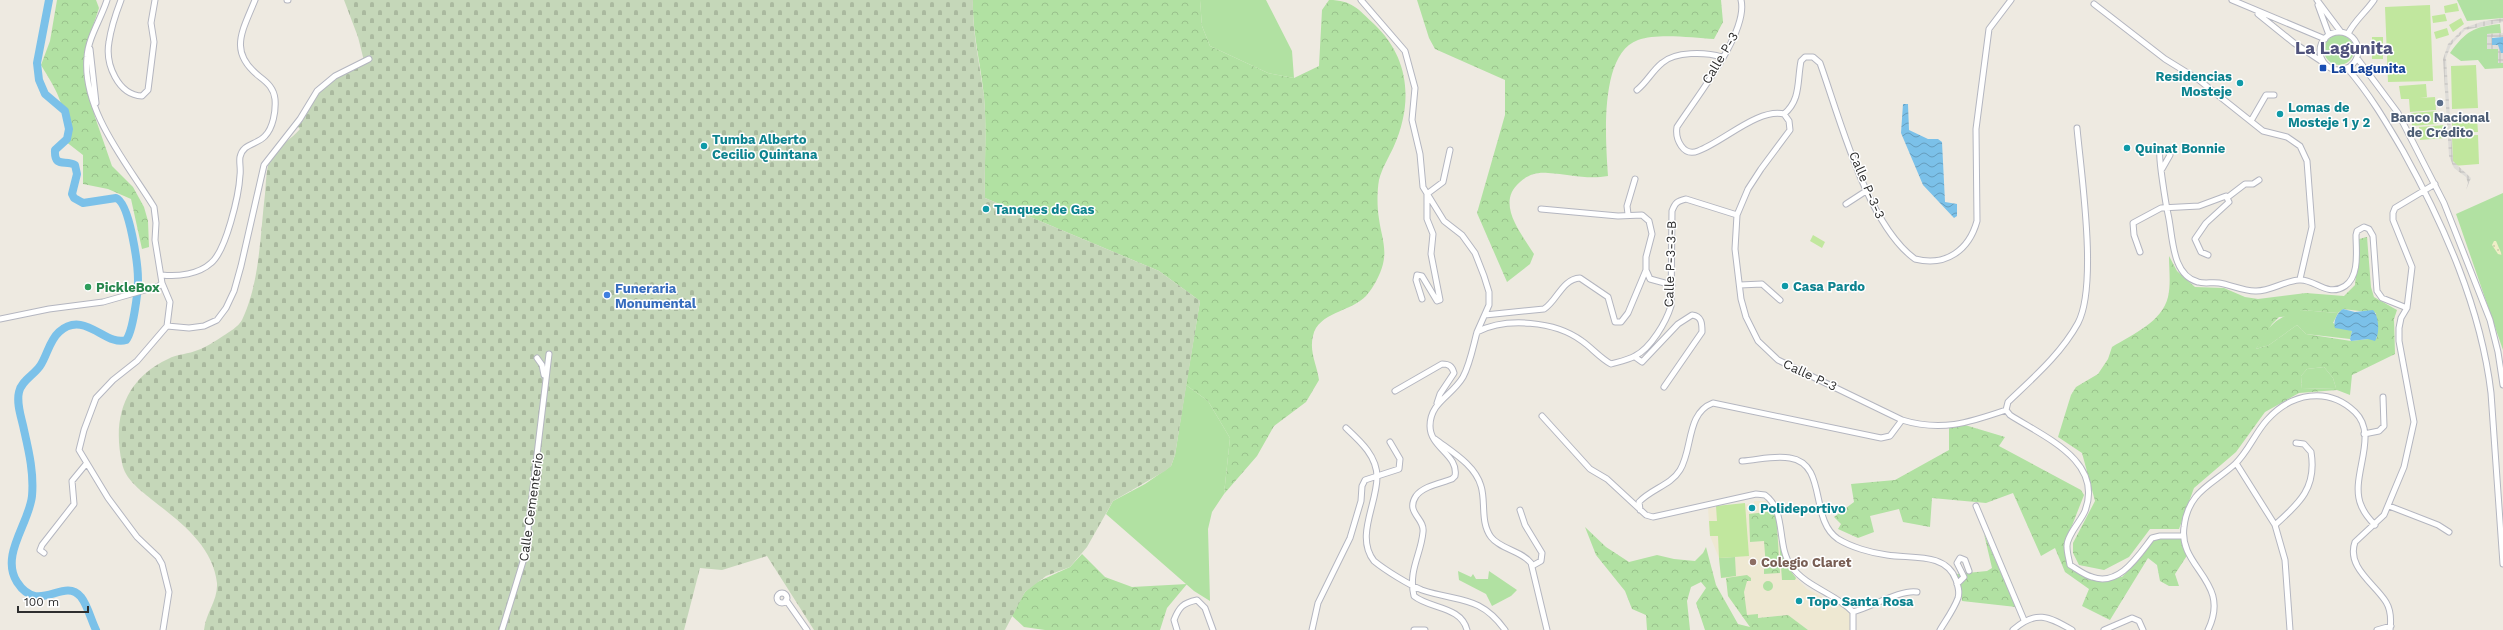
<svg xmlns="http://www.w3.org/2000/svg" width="2503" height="630" font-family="'Work Sans',sans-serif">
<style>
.education{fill:#eee8d2}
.grass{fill:#b1e1a2}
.forest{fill:url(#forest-crowns);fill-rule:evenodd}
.sand{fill:url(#sand-dots)}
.cemetery{fill:url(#cemetery-stones)}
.pitch{fill:#c1e79e}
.plaza{fill:url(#plaza-grid)}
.water{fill:url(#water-waves)}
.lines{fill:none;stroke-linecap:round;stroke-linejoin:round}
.river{stroke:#7bc1e9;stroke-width:8}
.street-casing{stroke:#b4b6c0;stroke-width:7}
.street{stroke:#fff;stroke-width:5}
.transit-dot{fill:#1a4fb4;stroke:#fff;stroke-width:1.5}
.culture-dot{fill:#0f9aa8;stroke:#fff;stroke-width:1.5}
.service-dot{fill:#5c6f8a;stroke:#fff;stroke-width:1.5}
.leisure-dot{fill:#2e9e5b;stroke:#fff;stroke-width:1.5}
.shop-dot{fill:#3f7fe0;stroke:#fff;stroke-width:1.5}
.education-dot{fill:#8d6e63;stroke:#fff;stroke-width:1.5}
.labels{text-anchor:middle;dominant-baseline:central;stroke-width:3;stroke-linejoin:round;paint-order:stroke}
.street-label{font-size:13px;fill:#2e2e2e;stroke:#fff}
.transit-label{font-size:13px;font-weight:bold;fill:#164399;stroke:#fff;text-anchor:start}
.culture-label{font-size:13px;font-weight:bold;fill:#0d838f;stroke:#fff;text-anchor:start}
.service-label{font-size:13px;font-weight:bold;fill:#4e5e75;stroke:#fff}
.leisure-label{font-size:13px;font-weight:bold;fill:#27864d;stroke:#fff;text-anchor:start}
.shop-label{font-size:13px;font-weight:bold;fill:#366cbe;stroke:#fff;text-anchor:start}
.education-label{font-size:13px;font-weight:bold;fill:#785e54;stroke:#fff;text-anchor:start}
.district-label{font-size:17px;font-weight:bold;fill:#50537c;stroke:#fff}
</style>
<defs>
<pattern id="forest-crowns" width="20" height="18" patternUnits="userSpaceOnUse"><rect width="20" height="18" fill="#b1e1a2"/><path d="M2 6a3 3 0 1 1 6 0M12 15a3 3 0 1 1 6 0" fill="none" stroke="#99c18c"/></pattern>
<pattern id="sand-dots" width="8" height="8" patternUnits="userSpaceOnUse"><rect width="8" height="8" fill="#f0eec7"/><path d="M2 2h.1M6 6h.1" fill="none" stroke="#ceccab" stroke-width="1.8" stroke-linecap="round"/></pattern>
<pattern id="cemetery-stones" width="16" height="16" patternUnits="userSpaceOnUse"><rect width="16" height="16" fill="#c5d7b9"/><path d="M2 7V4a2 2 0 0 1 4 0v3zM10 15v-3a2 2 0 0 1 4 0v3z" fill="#aab99f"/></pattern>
<pattern id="plaza-grid" width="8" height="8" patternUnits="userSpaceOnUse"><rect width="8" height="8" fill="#dedcd8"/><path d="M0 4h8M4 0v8" fill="none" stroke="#bfbdba"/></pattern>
<pattern id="water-waves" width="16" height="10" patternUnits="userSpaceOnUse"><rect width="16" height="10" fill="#7bc1e9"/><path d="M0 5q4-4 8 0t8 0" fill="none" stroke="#659dbd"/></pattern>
</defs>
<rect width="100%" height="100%" fill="#eeeae1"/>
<path class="education" d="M 1765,499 L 1774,504 L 1782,551 L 1788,569 L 1807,589 L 1845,608 L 1850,614 L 1850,630 L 1808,630 L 1788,615 L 1758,618 L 1750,627 L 1728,596 L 1726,578 L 1721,578 L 1719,558 L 1710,536 L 1708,508 L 1754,503 L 1754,501 L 1765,501 Z"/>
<path class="grass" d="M 1200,0 L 1266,0 L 1292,51 L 1294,78 L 1268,73 L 1210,46 L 1202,26 Z
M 2457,0 L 2503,0 L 2503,18 L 2467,21 Z
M 2500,24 L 2501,33 L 2487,34 L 2487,48 L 2498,49 L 2498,63 L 2503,63 L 2503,68 L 2485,69 L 2478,60 L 2461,61 L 2450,53 C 2466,31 2473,27 2500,24 Z
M2324 50a15 15 0 1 1 30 0a15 15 0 1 1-30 0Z
M 2503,193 L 2503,350 L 2456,214 Z
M 2301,310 L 2338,313 L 2333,323 L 2352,331 L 2350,339 L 2306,334 L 2297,325 L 2269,345 L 2256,349 C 2270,324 2274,319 2301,310 Z
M 2324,367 L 2333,378 L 2336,388 L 2302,389 L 2301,376 L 2307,369 Z
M 1186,385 L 1208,401 L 1230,438 L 1224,494 L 1212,512 L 1208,529 L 1210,601 L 1194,591 L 1106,514 L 1113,501 L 1145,484 L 1171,466 L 1175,455 Z
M 1778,525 L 1787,566 L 1796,578 L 1795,580 L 1782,580 Z
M 1735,557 L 1736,576 L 1721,578 L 1719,558 Z
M 1458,571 L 1471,577 L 1473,574 L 1476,579 L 1488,579 L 1489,571 L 1517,590 L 1511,596 L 1492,606 L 1486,594 L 1459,580 Z
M1763 586a5 5 0 1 1 10 0a5 5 0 1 1-10 0Z"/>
<path class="forest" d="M 57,0 L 96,0 L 99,8 L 85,50 L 87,79 L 95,117 L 112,166 L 133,187 L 144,207 L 148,221 L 149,247 L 142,249 L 131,199 L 108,189 L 83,184 L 83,155 L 65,141 C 67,107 58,93 41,65 L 50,41 Z
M 973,0 L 1200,0 L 1202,26 L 1210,46 L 1268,73 L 1294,78 L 1319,66 L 1322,10 L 1329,0 C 1352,0 1358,9 1374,24 C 1410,58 1413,103 1394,146 C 1389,157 1382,168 1379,180 C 1377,191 1377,207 1379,219 C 1381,234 1387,248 1383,264 C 1380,275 1374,287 1366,296 C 1351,312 1318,312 1313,336 C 1309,352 1317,365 1319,380 L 1306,402 L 1274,426 L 1257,456 L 1224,494 L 1230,438 L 1208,401 L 1186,385 L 1200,301 L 1159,271 L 985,198 C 984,165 987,130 984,97 C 981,64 972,33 973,0 Z
M 1417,0 L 1721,0 L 1723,22 L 1714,39 C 1693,38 1658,33 1638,40 C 1598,54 1606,144 1608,176 C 1587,180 1569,174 1548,173 C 1536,172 1528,175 1520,182 C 1495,203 1521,233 1534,254 L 1530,264 L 1507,282 L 1477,213 L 1505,115 L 1505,80 L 1435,49 L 1429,38 Z
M 2367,237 L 2371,287 L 2374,297 L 2397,310 L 2394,319 L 2395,354 L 2352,375 L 2350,395 L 2337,390 L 2299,393 L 2265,412 L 2236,452 L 2194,488 L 2179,529 L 2150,529 L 2129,557 L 2104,570 L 2079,565 L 2073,553 L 2073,543 L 2095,501 L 2082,453 L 2058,437 L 2071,395 L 2076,387 L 2098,374 L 2108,359 L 2112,347 C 2133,334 2162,322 2168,297 C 2171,284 2169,269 2169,256 L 2177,271 L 2195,287 L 2224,288 L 2245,297 L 2258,299 L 2306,293 L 2344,296 L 2355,285 L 2359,239 ZM 2343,309 L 2376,313 L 2377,338 L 2351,341 L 2306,334 L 2297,325 L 2269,345 L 2256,349 L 2272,324 L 2279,317 L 2296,316 L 2301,310 L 2338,313 ZM 2324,367 L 2333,378 L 2336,388 L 2302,389 L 2301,376 L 2307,369 Z
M 1965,425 L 2005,437 L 1999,446 L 2081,490 L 2084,495 L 2064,546 L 2070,568 L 2092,579 L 2122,577 L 2142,556 L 2155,537 L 2184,537 L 2188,554 L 2175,574 L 2179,586 L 2169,586 L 2160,581 L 2157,565 L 2148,558 L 2110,620 L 2082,606 L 2089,589 L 2065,572 L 2055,548 L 2041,556 L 2013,493 L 1986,503 L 1932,498 L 1930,527 L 1903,522 L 1899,509 L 1870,516 L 1874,532 L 1858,538 L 1838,529 L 1841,524 L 1834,517 L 1854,502 L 1851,484 L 1895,480 L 1949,450 L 1949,427 Z
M 1776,511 L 1780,573 L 1764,574 L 1764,569 L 1766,568 L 1764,541 L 1750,542 L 1749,514 Z
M 1585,527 L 1606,547 L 1629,562 L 1657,555 L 1674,559 L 1695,561 L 1703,553 L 1706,547 L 1716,585 L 1738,624 L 1750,627 L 1728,596 L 1726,578 L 1747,575 L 1751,578 L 1751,581 L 1747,581 L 1744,592 L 1747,615 L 1758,614 L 1758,618 L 1788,615 L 1808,630 L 1705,630 L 1696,603 L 1706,588 L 1701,582 L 1691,587 L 1687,601 L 1690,630 L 1647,630 L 1646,615 L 1632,609 L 1625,591 L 1596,555 Z
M 1984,534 L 2016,607 L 1962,601 L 1961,586 L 1957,574 L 1987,571 L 1992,568 Z
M 1082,554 L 1105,577 L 1132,587 L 1187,584 L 1167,608 L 1160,630 L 1045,630 L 1024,627 L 1011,615 L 1025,592 L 1035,583 L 1070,567 Z"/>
<path class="sand" d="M 2494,241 L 2496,241 L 2502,255 L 2498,254 L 2492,245 Z"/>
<path class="cemetery" d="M 344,0 L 973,0 C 972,33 980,64 984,97 C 987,130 984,165 985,198 L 1159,271 L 1200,301 L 1175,455 L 1171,466 L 1165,471 L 1113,501 L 1087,547 L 1070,567 L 1046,576 L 1025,592 L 1005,630 L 814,630 L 767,556 L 722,570 L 700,568 L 684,630 L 204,630 C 206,612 218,601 217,583 C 213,545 178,520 151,499 C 139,489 125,479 122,463 C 112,418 125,379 168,359 C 177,354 189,354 198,350 C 207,347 215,341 223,336 C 229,332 238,327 242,320 C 260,282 260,236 265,194 C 266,184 266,167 271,157 C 278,146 292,139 300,129 L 294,123 L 314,92 L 323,83 L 364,61 L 358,37 Z"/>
<path class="pitch" d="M 2457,3 L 2459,11 L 2445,13 L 2444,6 Z
M 2430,5 L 2433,81 L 2388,82 L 2385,7 Z
M 2445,14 L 2447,21 L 2433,23 L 2432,16 Z
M 2461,18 L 2464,24 L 2453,32 L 2449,25 Z
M 2447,28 L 2449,35 L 2436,39 L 2434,32 Z
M 2372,37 L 2383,37 L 2383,59 L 2372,59 Z
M 2476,65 L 2478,108 L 2452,109 L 2451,66 Z
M 2426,84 L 2427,97 L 2420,98 L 2435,97 L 2436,110 L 2410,112 L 2409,99 L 2401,99 L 2399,86 Z
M 2437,111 L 2438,124 L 2412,126 L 2411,113 Z
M 2477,118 L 2478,132 L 2452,133 L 2452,119 Z
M 2445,125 L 2446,138 L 2420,140 L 2419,127 Z
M 2478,135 L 2479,164 L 2453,166 L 2452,136 Z
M 1813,235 L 1825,242 L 1822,248 L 1810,241 Z
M 1745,503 L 1749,556 L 1719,558 L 1718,536 L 1710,536 L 1709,521 L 1717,521 L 1716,506 Z"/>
<path class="plaza" d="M 2503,18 L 2503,22 L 2465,30 L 2451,45 L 2446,58 L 2453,161 L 2471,178 L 2466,190 L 2468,183 L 2466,177 L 2454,168 L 2449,156 L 2443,59 L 2448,44 L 2464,28 L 2481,22 Z
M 2503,33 L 2503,37 L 2492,37 L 2500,47 L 2501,53 L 2503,53 L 2503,63 L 2498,63 L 2498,49 L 2487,49 L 2487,34 Z"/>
<path class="water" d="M 2503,37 L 2503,53 L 2501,53 L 2498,45 L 2492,45 L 2492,38 Z
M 1903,104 L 1908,104 L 1909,130 L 1928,139 L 1938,139 L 1942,142 L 1945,202 L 1957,204 L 1957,216 L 1954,218 L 1923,185 L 1901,133 Z
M 2343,309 L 2355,312 L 2373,310 C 2379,316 2380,334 2375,341 L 2368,339 L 2351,341 L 2350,339 L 2352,331 L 2335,328 C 2333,321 2337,313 2343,309 Z"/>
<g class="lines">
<path class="river" d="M 49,0 L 37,63 L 39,80 L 45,94 L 65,111 L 69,129 L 67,139 L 55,150 C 54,169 66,159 75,165 L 77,174 L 72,194 L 74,198 L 83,203 L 116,198 C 130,203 138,266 138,280 C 138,292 133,332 126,340 C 106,347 84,309 59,332 C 49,341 47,356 40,366 C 34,375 21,381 19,392 C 16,404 22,419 24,430 C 29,452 34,473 32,496 C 29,524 0,555 17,582 C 39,616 63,576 81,597 C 88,606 91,620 96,630"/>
<g class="street-casing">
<path id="street" d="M 121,0 C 116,13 111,28 109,42 C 105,64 118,95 142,96 L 148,90 L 154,42 L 151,23 L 155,0
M 287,0 L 288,0
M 1361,0 L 1405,51 L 1415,88 L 1412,120 L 1420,154 L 1423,187 L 1444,221 L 1462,235 L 1475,253 L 1484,276 L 1489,292 L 1489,305 L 1477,332
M 1741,0 C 1749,32 1695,99 1677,127 C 1675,139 1683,157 1698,151 C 1723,142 1758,108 1784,114 L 1789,121 L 1790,130 L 1761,169 L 1748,189 L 1737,215 L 1735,249 L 1741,299 L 1746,317 L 1758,341 L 1778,360 L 1902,420 C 1941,432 1968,423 2006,410 L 2010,415 C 2044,437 2104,461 2085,511 C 2081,521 2066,536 2067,547 C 2067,553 2069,559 2070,565 C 2077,569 2084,575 2092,577 C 2119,587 2138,556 2152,538 L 2160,536 L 2183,536
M 2232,0 L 2325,39
M 2317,0 L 2341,32
M 2094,4 L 2165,59 L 2199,80 L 2263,131 L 2287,137 L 2300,146 L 2307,161 L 2312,227 L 2300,279
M 2318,5 L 2329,35
M 2258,14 L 2294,43 L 2324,63
M2320 51a19 19 0 1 1 38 0a19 19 0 1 1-38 0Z
M 2348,34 C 2354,21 2366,12 2374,0
M 90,49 L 96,103
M 2357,58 L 2398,113 L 2444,203 L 2490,320 L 2498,352 L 2503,385
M 2347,68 C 2369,93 2386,122 2403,151 C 2444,225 2481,308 2491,393 L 2503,564
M 1637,90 C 1647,82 1652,71 1662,63 C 1675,51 1706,52 1722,57
M 1784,114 C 1801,100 1797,81 1801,61 L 1805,57 L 1813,57 L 1820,63 C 1840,119 1867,224 1915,259 C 1946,267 1969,250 1977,221 L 1976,129 L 1989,29 L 2011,0
M 2251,121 L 2266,95 L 2274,95
M 2162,169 L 2170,155 L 2167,149 L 2160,151 C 2158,156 2166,205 2168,214 C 2173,235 2171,275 2198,282 C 2204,284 2212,282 2219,283 C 2231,285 2243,291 2255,291 C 2269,292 2284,281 2299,280 C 2314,278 2327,298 2345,286 C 2360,276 2356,250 2356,235 L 2357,231 L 2364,227 L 2369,229 L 2373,236 L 2377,291 L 2382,298 L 2407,308
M 2228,197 L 2245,184 L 2253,184 L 2259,180
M 1846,204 L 1866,191
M 1541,209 L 1618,216 L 1642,215 L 1649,221 L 1652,234 L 1646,257 L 1646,270 L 1650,279 L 1672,285
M 1628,214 L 1627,206 L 1635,179
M 2140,252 L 2134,235 L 2133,223 L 2161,208 L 2199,206 L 2226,196 L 2229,202 L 2206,223 L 2195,239 L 2201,252 L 2208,255
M 162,275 C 178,277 199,274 211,263 C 226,251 239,195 240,175 C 241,169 239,162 240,157 C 243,143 257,145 265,136 C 273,128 276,111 275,99 C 274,89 268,83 260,77 C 228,52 242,32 255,0
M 162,283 L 170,302 L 167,326 L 137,361 L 113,380 L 96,398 L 84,430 L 79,450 L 108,498 L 137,537 L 158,557 L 162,564 L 169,592 L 163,630
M 1740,285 L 1762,284 L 1780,300
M 1422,299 L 1416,280 L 1417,275 L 1422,276 L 1437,301 L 1440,300 L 1431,254 L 1433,234 L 1427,219 L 1427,194 L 1443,182 L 1450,150
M 1485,315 L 1544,309 C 1557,301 1562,279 1580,278 L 1608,297 L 1615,322 L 1621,322 L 1628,313 L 1646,270
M 0,319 L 49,309 L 103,302 L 159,286 L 162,283 L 155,240 L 156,223 L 154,207 C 127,163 82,111 87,57 C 88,38 101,19 107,0
M 167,326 L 189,328 L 204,326 L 217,320 L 226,308 L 234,291 L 241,266 L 264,165 L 300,119 L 317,91 L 335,76 L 369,59
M 1635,357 L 1642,362 L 1678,324 L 1692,315 C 1702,316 1702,324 1702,332 L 1664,387
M 537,358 L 542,365 L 544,375
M 1395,391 L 1442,364 C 1449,364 1452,366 1454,373 L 1440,394 L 1437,403
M 2006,410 L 2008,402 C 2033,378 2061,354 2078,323 C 2098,285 2081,173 2077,128
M 1542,416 L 1590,469 L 1607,479 L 1646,515 L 1653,517 L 1756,494 L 1765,495 C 1787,511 1776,545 1791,566 C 1807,588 1835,593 1853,612 L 1853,630
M 1346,428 C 1360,441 1377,456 1377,477 C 1377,504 1355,537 1374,561 C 1385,570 1409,585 1422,590 C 1458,602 1480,595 1505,630
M 2364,434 L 2379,431 L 2384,426 L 2383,397
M 1435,439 C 1452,452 1475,465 1481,486 C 1486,502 1480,522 1491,537 C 1500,549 1522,551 1531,563 L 1547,630
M 1742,461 C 1758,460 1774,455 1790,458 C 1828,464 1809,520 1838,539 C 1851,547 1871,553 1887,555 C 1911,559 1946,552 1956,580 C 1958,586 1960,592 1958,598 C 1954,609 1946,620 1940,630
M 2236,463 L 2275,525 L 2285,560 L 2290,630
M 1976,506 L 2024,620
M 2389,506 L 2438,525 L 2449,532
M 1520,510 L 1525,525 L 1542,553 L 1541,561 L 1532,566
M 1640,510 L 1639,502 C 1651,489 1671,485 1680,470 C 1693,449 1686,413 1713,403 L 1881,438 L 1890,436 L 1902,420
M 2275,525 C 2300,503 2317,487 2311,452 L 2304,444 L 2296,443
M 44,553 L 40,550 L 42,545 L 74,504 L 72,481 L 86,464
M 1957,584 L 1964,577 L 1957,563 L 1960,558 L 1965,560 L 1969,571
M777 598a5 5 0 1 1 10 0a5 5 0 1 1-10 0Z
M 786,600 L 807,630
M 1853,612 C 1871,607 1902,589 1917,592
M 502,630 L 525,555 L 549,354
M 1177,630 L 1174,620 C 1179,607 1183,603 1197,600 L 1205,608 L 1213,630
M 1312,630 L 1318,603 L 1350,538 L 1361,501 L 1362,486 L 1365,480 L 1399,469 L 1400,459 L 1390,442
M 1414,630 L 1425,630
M 1467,630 C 1461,606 1430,609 1414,596 C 1408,570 1421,555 1423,532 C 1425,518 1405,513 1416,496 C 1423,486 1442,483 1452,479 L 1455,476 C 1459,455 1430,448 1430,426 C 1430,402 1452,396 1463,377 C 1470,364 1473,347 1477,332 C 1506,317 1555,321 1582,341 C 1592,348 1600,358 1611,364 C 1618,362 1628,360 1635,356 C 1651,348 1666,322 1671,306 L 1672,211 C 1675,203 1677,201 1686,199 L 1737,215
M 2013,630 C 2036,610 2048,616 2072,630
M 2104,630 L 2132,618 L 2139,621 L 2143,630
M 2208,630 C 2232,581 2178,568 2184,527 C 2188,491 2212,485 2235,464 C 2248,452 2255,433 2267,420 C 2291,393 2328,386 2355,412 C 2380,436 2349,477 2361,505 C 2364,513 2369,519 2375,525
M 2377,630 L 2391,626
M 2390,630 C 2391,622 2391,610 2386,602 C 2375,584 2346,567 2355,542 L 2384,515 L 2404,467 L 2414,422 L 2399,341 L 2399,328 L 2401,318 L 2407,308 L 2412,267 L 2393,220 L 2393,213 L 2395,208 L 2435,184"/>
</g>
<use href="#street" class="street"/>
</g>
<rect class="transit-dot" x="2319" y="64" width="8" height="8" rx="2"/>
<g class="culture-dot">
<circle cx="2240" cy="83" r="4"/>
<circle cx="2280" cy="114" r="4"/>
<circle cx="704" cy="146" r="4"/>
<circle cx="2127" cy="148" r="4"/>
<circle cx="986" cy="209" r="4"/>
<circle cx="1785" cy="286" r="4"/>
<circle cx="1752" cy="508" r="4"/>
<circle cx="1799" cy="601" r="4"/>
</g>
<circle class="service-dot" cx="2440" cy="103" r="4"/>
<circle class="leisure-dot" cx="88" cy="287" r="4"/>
<circle class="shop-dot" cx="607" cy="295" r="4"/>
<circle class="education-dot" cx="1753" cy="562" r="4"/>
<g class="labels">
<g class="street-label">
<text transform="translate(1720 58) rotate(-59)">Calle P-3</text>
<text transform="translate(1867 185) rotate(67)">Calle P-3-3</text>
<text transform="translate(1670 264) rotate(-88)">Calle P-3-3-B</text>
<text transform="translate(1810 375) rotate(25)">Calle P-3</text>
<text transform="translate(531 507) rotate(-82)">Calle Cementerio</text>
</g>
<g class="transit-label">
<text x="2331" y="68">La Lagunita</text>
</g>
<g class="culture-label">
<text x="2232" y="76" text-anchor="end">Residencias<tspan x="2232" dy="15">Mosteje</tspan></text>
<text x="2288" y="107">Lomas de<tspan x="2288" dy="15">Mosteje 1 y 2</tspan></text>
<text x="712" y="139">Tumba Alberto<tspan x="712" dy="15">Cecilio Quintana</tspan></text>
<text x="2135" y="148">Quinat Bonnie</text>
<text x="994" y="209">Tanques de Gas</text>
<text x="1793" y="286">Casa Pardo</text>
<text x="1760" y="508">Polideportivo</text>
<text x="1807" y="601">Topo Santa Rosa</text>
</g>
<g class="service-label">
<text x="2440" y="117">Banco Nacional<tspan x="2440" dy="15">de Crédito</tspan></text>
</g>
<g class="leisure-label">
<text x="96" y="287">PickleBox</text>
</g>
<g class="shop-label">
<text x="615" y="288">Funeraria<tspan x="615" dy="15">Monumental</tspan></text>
</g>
<g class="education-label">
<text x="1761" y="562">Colegio Claret</text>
</g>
<g class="district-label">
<text x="2344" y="48">La Lagunita</text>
</g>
</g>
<path d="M18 606v6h70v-6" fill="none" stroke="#2e2e2e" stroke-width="2"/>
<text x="24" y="606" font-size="12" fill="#2e2e2e" stroke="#ffffff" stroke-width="3" paint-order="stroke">100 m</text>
</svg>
